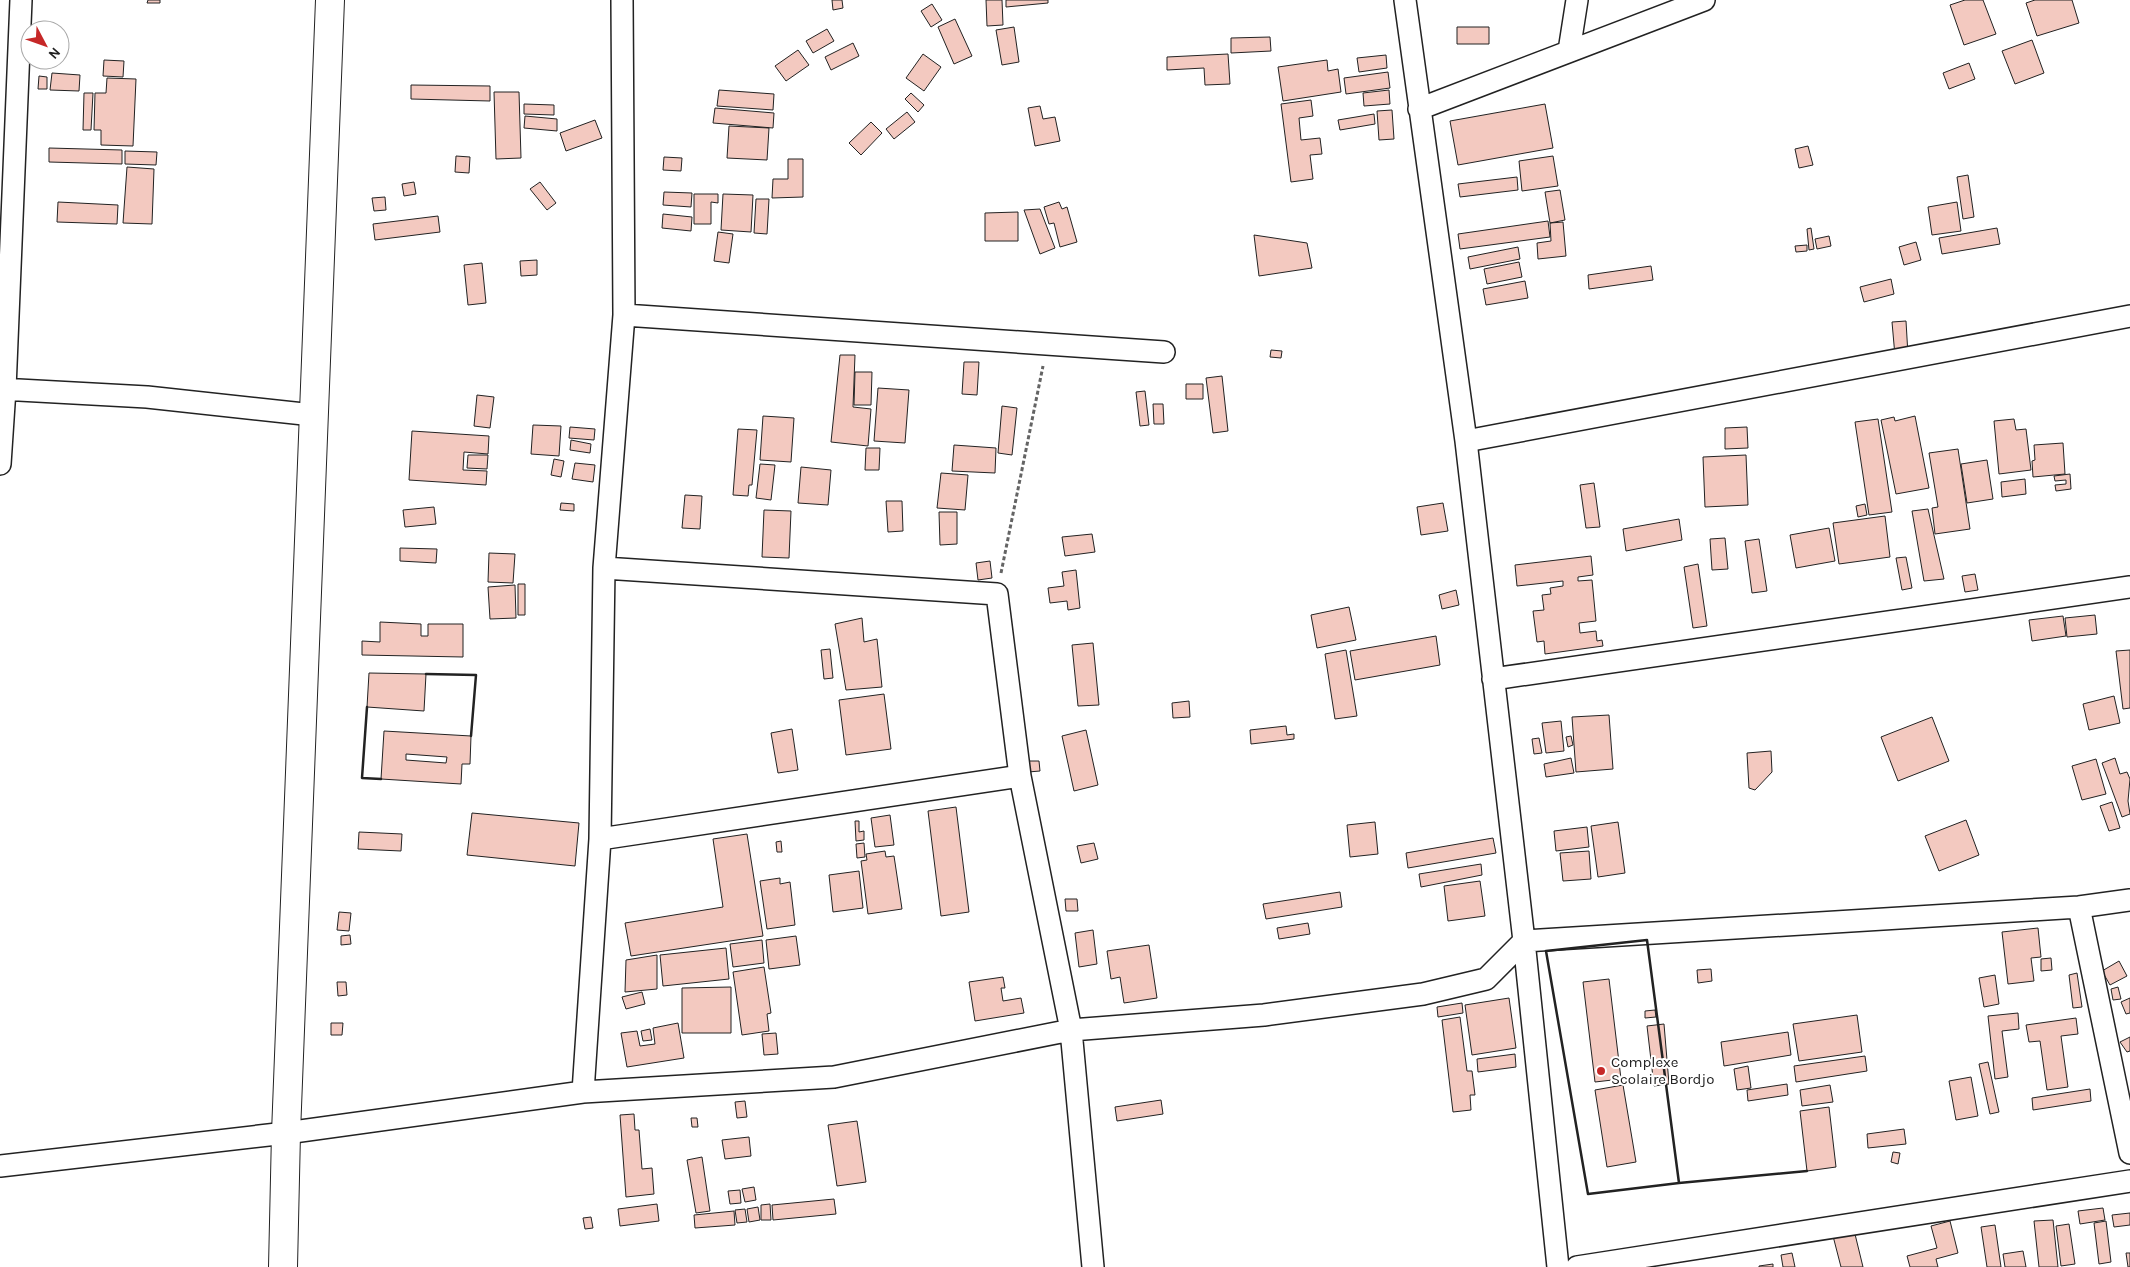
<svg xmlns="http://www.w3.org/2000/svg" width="2130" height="1267" font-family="Karla,sans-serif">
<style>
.building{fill:#f3c9c0;stroke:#222;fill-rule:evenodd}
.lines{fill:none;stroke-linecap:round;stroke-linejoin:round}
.street-casing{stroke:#222;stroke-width:24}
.secondary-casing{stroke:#222;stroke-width:30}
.path{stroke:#646464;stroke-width:3;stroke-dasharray:4 2.5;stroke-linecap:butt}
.street{stroke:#fff;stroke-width:21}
.secondary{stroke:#fff;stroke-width:28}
.wall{stroke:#222;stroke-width:2.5}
.poi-dot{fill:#c62828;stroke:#fff;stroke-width:2}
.labels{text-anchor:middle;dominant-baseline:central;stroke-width:4;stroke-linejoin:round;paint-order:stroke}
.poi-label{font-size:15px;fill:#222;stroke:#fff;text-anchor:start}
</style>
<rect width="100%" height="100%" fill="#fff"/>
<path class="building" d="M 148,0 L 160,0 L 160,3 L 147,3 Z
M 832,0 L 842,0 L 843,8 L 833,10 Z
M 986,0 L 1002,0 L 1003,25 L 987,26 Z
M 1006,0 L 1048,0 L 1048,3 L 1006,7 Z
M 1965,0 L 1983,0 L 1996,34 L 1964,45 L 1950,5 Z
M 2035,0 L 2072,0 L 2079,23 L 2037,36 L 2026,3 Z
M 932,4 L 942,20 L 931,27 L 921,11 Z
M 955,19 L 972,56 L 954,64 L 938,27 Z
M 1014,27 L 1019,62 L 1002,65 L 996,30 Z
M 1457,27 L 1489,27 L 1489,44 L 1457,44 Z
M 827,29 L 834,41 L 813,53 L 806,41 Z
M 1270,37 L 1271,51 L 1231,53 L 1231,38 Z
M 2032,40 L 2044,73 L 2015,84 L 2002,51 Z
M 853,43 L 859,56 L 831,70 L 825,57 Z
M 798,50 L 809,65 L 786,81 L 775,66 Z
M 923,54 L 941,67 L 924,91 L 906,78 Z
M 1228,54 L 1230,84 L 1205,85 L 1204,68 L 1167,70 L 1167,57 Z
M 1386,55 L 1387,68 L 1359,72 L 1357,58 Z
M 104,60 L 124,61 L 123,77 L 103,76 Z
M 1327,60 L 1328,71 L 1338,69 L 1341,92 L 1283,101 L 1278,67 Z
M 1969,63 L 1975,79 L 1949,89 L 1943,73 Z
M 1388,72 L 1390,88 L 1346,94 L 1344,78 Z
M 52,73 L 80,75 L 79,91 L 50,90 Z
M 39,76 L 47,77 L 47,89 L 38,89 Z
M 107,78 L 136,79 L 133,146 L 101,145 L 101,130 L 94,130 L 95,93 L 106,93 Z
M 411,85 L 490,86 L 490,101 L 411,99 Z
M 719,90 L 774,94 L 773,110 L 717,106 Z
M 1389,90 L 1390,104 L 1364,106 L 1363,93 Z
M 494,92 L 519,92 L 521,158 L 496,159 Z
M 84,93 L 93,93 L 91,130 L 83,130 Z
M 911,93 L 924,105 L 918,112 L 905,99 Z
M 1311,100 L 1313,116 L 1299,118 L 1301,140 L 1320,138 L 1322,154 L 1310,155 L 1313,179 L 1291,182 L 1281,104 Z
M 524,104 L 554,105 L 554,115 L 524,114 Z
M 1545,104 L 1553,148 L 1458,165 L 1450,121 Z
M 1040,106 L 1043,119 L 1055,117 L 1060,141 L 1035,146 L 1028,108 Z
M 715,108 L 774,113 L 773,128 L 713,123 Z
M 1392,110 L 1394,139 L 1379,140 L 1377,111 Z
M 907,112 L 915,122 L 894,139 L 886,129 Z
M 1374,114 L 1375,124 L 1340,130 L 1338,120 Z
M 525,116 L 557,119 L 557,131 L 524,128 Z
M 595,120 L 602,138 L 566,151 L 560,133 Z
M 871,122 L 882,133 L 861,155 L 849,143 Z
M 729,126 L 769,128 L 767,160 L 727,158 Z
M 1808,146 L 1813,165 L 1799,168 L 1795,149 Z
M 49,148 L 122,150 L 122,164 L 49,162 Z
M 125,151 L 157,152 L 156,165 L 125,164 Z
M 456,156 L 470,157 L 469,173 L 455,172 Z
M 1553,156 L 1558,186 L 1522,191 L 1519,161 Z
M 664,157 L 682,158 L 681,171 L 663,170 Z
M 788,159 L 803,159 L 803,197 L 772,198 L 773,179 L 788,179 Z
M 127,167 L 154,169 L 152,224 L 123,223 Z
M 1968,175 L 1974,217 L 1963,219 L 1957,177 Z
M 1517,177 L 1518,190 L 1460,197 L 1458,184 Z
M 414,182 L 416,194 L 404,196 L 402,184 Z
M 540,182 L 556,203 L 547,210 L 530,189 Z
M 1560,190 L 1565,220 L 1550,223 L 1545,192 Z
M 664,192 L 692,193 L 691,207 L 663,205 Z
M 694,194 L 718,194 L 718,203 L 711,202 L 711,224 L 694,224 Z
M 723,194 L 753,195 L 751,232 L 721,230 Z
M 385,197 L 386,210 L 374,211 L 372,198 Z
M 756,199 L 769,199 L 767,234 L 754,233 Z
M 58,202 L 118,205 L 117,224 L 57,222 Z
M 1059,202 L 1062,209 L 1067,207 L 1077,242 L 1060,247 L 1054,223 L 1049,224 L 1044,207 Z
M 1957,202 L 1961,231 L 1932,235 L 1928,207 Z
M 1040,209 L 1055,248 L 1040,254 L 1024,210 Z
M 1018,212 L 1018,241 L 985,241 L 985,213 Z
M 663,214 L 692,217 L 691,231 L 662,228 Z
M 438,216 L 440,232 L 375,240 L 373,224 Z
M 1548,221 L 1550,237 L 1460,249 L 1458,234 Z
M 1563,222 L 1566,256 L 1538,259 L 1537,243 L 1551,241 L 1550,223 Z
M 1811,228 L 1814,249 L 1809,250 L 1807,229 Z
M 1997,228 L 2000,244 L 1942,254 L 1939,238 Z
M 718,232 L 733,234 L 729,263 L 714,261 Z
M 1254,235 L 1307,243 L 1312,268 L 1259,276 Z
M 1829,236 L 1831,246 L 1817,249 L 1815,239 Z
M 1916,242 L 1921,260 L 1904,265 L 1899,247 Z
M 1807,245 L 1807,251 L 1796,252 L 1795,246 Z
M 1518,247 L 1520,259 L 1470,269 L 1468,257 Z
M 537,260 L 537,275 L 521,276 L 520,261 Z
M 1519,262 L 1522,277 L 1487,284 L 1484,269 Z
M 482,263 L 486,303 L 468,305 L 464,265 Z
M 1651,266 L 1653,280 L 1589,289 L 1588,275 Z
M 1891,279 L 1894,294 L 1864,302 L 1860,287 Z
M 1525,281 L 1528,298 L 1486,305 L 1483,289 Z
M 1906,321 L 1908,355 L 1895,356 L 1892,322 Z
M 1271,350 L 1282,351 L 1281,358 L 1270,357 Z
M 840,355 L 855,355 L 853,407 L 871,409 L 868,446 L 831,442 Z
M 964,362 L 979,362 L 977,395 L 962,394 Z
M 855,372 L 872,372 L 871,405 L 854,405 Z
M 1222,376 L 1228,431 L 1213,433 L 1206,378 Z
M 1186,384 L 1203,384 L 1203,399 L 1186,399 Z
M 878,388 L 909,390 L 905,443 L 874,441 Z
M 1145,391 L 1149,425 L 1140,426 L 1136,392 Z
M 477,395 L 494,397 L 490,428 L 474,426 Z
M 1153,404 L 1163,404 L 1164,424 L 1154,424 Z
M 1002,406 L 1017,408 L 1012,455 L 998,453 Z
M 763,416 L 794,418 L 791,462 L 760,460 Z
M 1915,416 L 1929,488 L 1896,494 L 1881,420 L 1894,417 L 1895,421 Z
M 1878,419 L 1892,512 L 1869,515 L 1855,422 Z
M 2014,419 L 2016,430 L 2026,429 L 2031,470 L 1999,474 L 1994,421 Z
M 533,425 L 561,426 L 559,456 L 531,454 Z
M 570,427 L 595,429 L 594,440 L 569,438 Z
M 1747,427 L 1748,448 L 1725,449 L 1725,428 Z
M 738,429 L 757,430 L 752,485 L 749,485 L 748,496 L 733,495 Z
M 412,431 L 489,436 L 488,454 L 464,452 L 463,470 L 487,471 L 486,485 L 409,480 Z
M 571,440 L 591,444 L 590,453 L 570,450 Z
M 2063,443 L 2065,474 L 2033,477 L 2032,461 L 2035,460 L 2034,445 Z
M 954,445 L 996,448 L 995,473 L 952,471 Z
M 866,448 L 880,448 L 879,470 L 865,470 Z
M 1958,449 L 1970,529 L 1935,534 L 1932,508 L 1938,507 L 1929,453 Z
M 468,455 L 488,455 L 487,469 L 467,468 Z
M 1746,455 L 1748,505 L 1705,507 L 1703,457 Z
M 554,459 L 564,461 L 561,477 L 551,475 Z
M 1987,460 L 1993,499 L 1967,503 L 1961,464 Z
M 575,463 L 595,465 L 593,482 L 572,479 Z
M 760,464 L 775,465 L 771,500 L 756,498 Z
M 801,467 L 831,470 L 828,505 L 798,503 Z
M 941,473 L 968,475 L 965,510 L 937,508 Z
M 2070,474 L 2071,489 L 2056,491 L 2055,485 L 2066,484 L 2066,480 L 2055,481 L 2054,476 Z
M 2025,479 L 2026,494 L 2002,497 L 2001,482 Z
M 1594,483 L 1600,527 L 1586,528 L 1580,485 Z
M 685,495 L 702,496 L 700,529 L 682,528 Z
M 886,501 L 902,501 L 903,531 L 888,532 Z
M 561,503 L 574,504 L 574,511 L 560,510 Z
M 1443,503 L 1448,531 L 1421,535 L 1417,507 Z
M 1865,504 L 1867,515 L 1858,517 L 1856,506 Z
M 434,507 L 436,524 L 405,527 L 403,510 Z
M 1928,509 L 1944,579 L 1924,581 L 1912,511 Z
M 764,510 L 791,511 L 789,558 L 762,557 Z
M 939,512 L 957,512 L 957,544 L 940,545 Z
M 1885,516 L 1890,557 L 1839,564 L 1833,523 Z
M 1679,519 L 1682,540 L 1626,551 L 1623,529 Z
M 1829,528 L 1835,561 L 1796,568 L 1790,535 Z
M 1092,534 L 1095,552 L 1065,556 L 1062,537 Z
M 1725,538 L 1728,569 L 1712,570 L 1710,539 Z
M 1759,539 L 1767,591 L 1752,593 L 1745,541 Z
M 400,548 L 437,549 L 436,563 L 400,561 Z
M 489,553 L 515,554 L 513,583 L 488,582 Z
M 1591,556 L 1593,575 L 1578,577 L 1578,581 L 1592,580 L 1596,621 L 1579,623 L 1580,633 L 1596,631 L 1597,641 L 1602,640 L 1603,646 L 1545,654 L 1544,641 L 1537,642 L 1533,611 L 1544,610 L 1542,595 L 1551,594 L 1550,588 L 1563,586 L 1563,581 L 1517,586 L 1515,565 Z
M 1906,557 L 1912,588 L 1902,590 L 1896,558 Z
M 990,561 L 992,578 L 978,580 L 976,563 Z
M 1698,564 L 1707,626 L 1693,628 L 1684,567 Z
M 1076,570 L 1080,608 L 1068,610 L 1067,601 L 1050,603 L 1048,588 L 1064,586 L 1062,572 Z
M 1975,574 L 1978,590 L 1965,592 L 1962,576 Z
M 518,584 L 525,584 L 525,615 L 518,615 Z
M 515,585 L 516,618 L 490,619 L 488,587 Z
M 1456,590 L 1459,605 L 1442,609 L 1439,595 Z
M 1349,607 L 1356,640 L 1317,648 L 1311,615 Z
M 2095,615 L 2097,634 L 2067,637 L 2065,618 Z
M 2063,616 L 2066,636 L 2032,641 L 2029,620 Z
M 862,618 L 864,642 L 877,639 L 882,687 L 846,690 L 835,624 Z
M 380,622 L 421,624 L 421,636 L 428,636 L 428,624 L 463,624 L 463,657 L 362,655 L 362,641 L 380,642 Z
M 1436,636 L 1440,665 L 1355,680 L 1350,651 Z
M 1093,643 L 1099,705 L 1078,706 L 1072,645 Z
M 830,649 L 833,678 L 824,679 L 821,650 Z
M 1346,650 L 1357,716 L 1335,719 L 1325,654 Z
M 2130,650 L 2130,708 L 2123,709 L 2116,651 Z
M 369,673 L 426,674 L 424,711 L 367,707 Z
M 884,694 L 891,749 L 846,755 L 839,700 Z
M 2114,696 L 2120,723 L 2089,730 L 2083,704 Z
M 1189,701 L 1190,717 L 1173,718 L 1172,703 Z
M 1609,715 L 1613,769 L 1576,772 L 1572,717 Z
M 1932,717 L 1949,761 L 1898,781 L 1881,737 Z
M 1561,721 L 1564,751 L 1546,753 L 1542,723 Z
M 1286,726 L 1287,735 L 1294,734 L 1294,739 L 1251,744 L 1250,730 Z
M 792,729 L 798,770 L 778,773 L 771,733 Z
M 1086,730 L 1098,785 L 1074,791 L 1062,736 Z
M 384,731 L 471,736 L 470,764 L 462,764 L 461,784 L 381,779 ZM 406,754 L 447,757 L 446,763 L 406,760 Z
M 1571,736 L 1573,745 L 1568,747 L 1566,737 Z
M 1539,738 L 1542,753 L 1534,754 L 1532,739 Z
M 1771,751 L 1772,772 L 1755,790 L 1749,788 L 1747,753 Z
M 1571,758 L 1574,773 L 1546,777 L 1544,764 Z
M 2115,758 L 2120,774 L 2127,772 L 2130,779 L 2128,801 L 2130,814 L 2122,817 L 2102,763 Z
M 2096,759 L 2106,794 L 2082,800 L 2072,766 Z
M 1028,761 L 1039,761 L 1040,771 L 1028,772 Z
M 2112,802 L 2120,828 L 2109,831 L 2100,806 Z
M 956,807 L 969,912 L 941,916 L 928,811 Z
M 472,813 L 579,823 L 575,866 L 467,855 Z
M 890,815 L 894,845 L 875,847 L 871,818 Z
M 1966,820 L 1979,855 L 1939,871 L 1925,836 Z
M 855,821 L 859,821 L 859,832 L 864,831 L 864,840 L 856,841 Z
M 1375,822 L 1378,854 L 1350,857 L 1347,825 Z
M 1618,822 L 1625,873 L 1598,877 L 1591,826 Z
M 1587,827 L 1589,847 L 1556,851 L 1554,831 Z
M 359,832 L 402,834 L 401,851 L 358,849 Z
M 747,834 L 763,936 L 631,956 L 625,923 L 723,907 L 713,839 Z
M 1493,838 L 1496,853 L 1408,868 L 1406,853 Z
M 781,841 L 782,852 L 777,852 L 776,842 Z
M 864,843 L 865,857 L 857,858 L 856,844 Z
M 1094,843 L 1098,859 L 1081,863 L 1077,846 Z
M 885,851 L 886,857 L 894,856 L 902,909 L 868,914 L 861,861 L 867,860 L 866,854 Z
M 1589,851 L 1591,879 L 1563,881 L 1560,853 Z
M 1481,864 L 1482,875 L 1421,887 L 1419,874 Z
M 859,871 L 863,908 L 833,912 L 829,875 Z
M 780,878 L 780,884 L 790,882 L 795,925 L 767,929 L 760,881 Z
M 1480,881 L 1485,916 L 1448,921 L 1444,886 Z
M 1340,892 L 1342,907 L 1266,919 L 1263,904 Z
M 1065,899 L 1077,899 L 1078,911 L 1066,911 Z
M 339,912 L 351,913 L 349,931 L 337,930 Z
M 1308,923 L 1310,934 L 1279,939 L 1277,928 Z
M 2038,928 L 2041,957 L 2031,958 L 2034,981 L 2008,984 L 2002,932 Z
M 1093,930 L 1097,964 L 1079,967 L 1075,933 Z
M 350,935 L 351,944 L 341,945 L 341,936 Z
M 796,936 L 800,965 L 769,969 L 766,940 Z
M 762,940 L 764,963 L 733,967 L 730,944 Z
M 1149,945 L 1157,998 L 1124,1003 L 1120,977 L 1111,979 L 1107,951 Z
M 726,948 L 729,979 L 663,986 L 660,955 Z
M 657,955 L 657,989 L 625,992 L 626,960 Z
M 2051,958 L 2052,970 L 2041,971 L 2041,959 Z
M 2119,961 L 2127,976 L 2110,985 L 2102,971 Z
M 764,967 L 771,1013 L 767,1014 L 769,1031 L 742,1035 L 733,972 Z
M 1711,969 L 1712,981 L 1698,983 L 1697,970 Z
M 2077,973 L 2082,1007 L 2073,1008 L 2069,975 Z
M 1995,975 L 1999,1004 L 1984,1007 L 1979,978 Z
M 1003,977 L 1005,988 L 1001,988 L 1003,1001 L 1021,998 L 1024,1013 L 975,1021 L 969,982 Z
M 1609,979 L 1621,1079 L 1595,1082 L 1583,982 Z
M 337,982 L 346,982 L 347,995 L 338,996 Z
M 731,987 L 731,1033 L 682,1033 L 682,988 Z
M 2118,987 L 2121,999 L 2113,1000 L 2111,989 Z
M 642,992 L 645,1004 L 626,1009 L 622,997 Z
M 1509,998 L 1516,1048 L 1472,1055 L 1465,1005 Z
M 2130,998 L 2130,1013 L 2126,1014 L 2121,1002 Z
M 1462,1003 L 1463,1013 L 1438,1017 L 1437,1007 Z
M 1655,1010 L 1656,1017 L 1645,1018 L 1645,1011 Z
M 2018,1013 L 2019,1029 L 2002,1031 L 2008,1077 L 1995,1079 L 1988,1016 Z
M 1857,1015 L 1862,1052 L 1799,1061 L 1793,1024 Z
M 1460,1017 L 1467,1071 L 1472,1071 L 1475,1095 L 1470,1095 L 1471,1110 L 1453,1112 L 1442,1020 Z
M 2076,1018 L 2078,1034 L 2061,1036 L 2068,1087 L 2047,1090 L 2040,1041 L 2029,1042 L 2026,1025 Z
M 331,1023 L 343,1023 L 342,1035 L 331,1035 Z
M 678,1023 L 684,1058 L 627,1067 L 621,1033 L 637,1031 L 640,1046 L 655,1044 L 653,1028 Z
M 1664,1024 L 1669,1084 L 1654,1086 L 1647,1026 Z
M 650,1029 L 652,1040 L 643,1041 L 641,1031 Z
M 1788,1032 L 1791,1055 L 1724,1066 L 1721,1042 Z
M 776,1033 L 778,1054 L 764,1055 L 762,1034 Z
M 2130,1037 L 2130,1051 L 2127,1052 L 2120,1042 Z
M 1515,1054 L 1516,1067 L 1478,1072 L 1477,1059 Z
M 1865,1056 L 1867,1071 L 1796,1082 L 1794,1066 Z
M 1988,1062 L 1999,1112 L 1990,1114 L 1979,1064 Z
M 1748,1066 L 1751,1088 L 1737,1090 L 1734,1069 Z
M 1971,1077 L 1978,1116 L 1956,1120 L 1949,1081 Z
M 1787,1084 L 1788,1095 L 1748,1101 L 1747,1090 Z
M 1623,1085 L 1636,1162 L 1607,1167 L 1595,1090 Z
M 1830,1085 L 1833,1102 L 1802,1106 L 1800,1090 Z
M 2090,1089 L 2091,1101 L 2033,1110 L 2032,1098 Z
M 1161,1100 L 1163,1114 L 1117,1121 L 1115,1107 Z
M 745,1101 L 747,1117 L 737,1118 L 735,1102 Z
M 1829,1107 L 1836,1167 L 1807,1171 L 1800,1111 Z
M 634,1114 L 635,1130 L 639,1130 L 642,1169 L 652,1168 L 654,1194 L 626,1197 L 620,1115 Z
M 691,1118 L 697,1118 L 698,1127 L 692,1127 Z
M 857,1121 L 866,1182 L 837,1186 L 828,1125 Z
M 1904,1129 L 1906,1144 L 1868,1148 L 1867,1134 Z
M 749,1137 L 751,1156 L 725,1159 L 722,1140 Z
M 1893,1152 L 1900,1153 L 1898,1164 L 1891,1162 Z
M 702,1157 L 710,1211 L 696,1213 L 687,1160 Z
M 754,1187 L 756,1200 L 745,1202 L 742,1189 Z
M 740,1190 L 741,1203 L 730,1204 L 728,1191 Z
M 834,1199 L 836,1214 L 773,1220 L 772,1205 Z
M 657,1204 L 659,1221 L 620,1226 L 618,1209 Z
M 770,1204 L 771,1220 L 761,1220 L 761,1205 Z
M 758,1207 L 760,1220 L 749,1222 L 747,1209 Z
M 2103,1208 L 2105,1220 L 2080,1224 L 2078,1211 Z
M 745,1209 L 747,1222 L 737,1223 L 735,1210 Z
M 734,1211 L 735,1225 L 695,1228 L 694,1215 Z
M 2130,1213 L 2130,1225 L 2114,1227 L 2112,1215 Z
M 591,1217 L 593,1228 L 585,1229 L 583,1218 Z
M 2053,1220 L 2058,1267 L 2039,1267 L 2034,1221 Z
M 1950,1221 L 1958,1253 L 1936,1259 L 1938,1267 L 1910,1267 L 1907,1256 L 1937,1248 L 1931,1226 Z
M 2106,1221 L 2111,1262 L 2099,1264 L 2094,1223 Z
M 2069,1224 L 2075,1264 L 2061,1266 L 2056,1226 Z
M 1995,1225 L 2001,1267 L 1987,1267 L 1981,1227 Z
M 1854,1230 L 1863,1267 L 1841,1267 L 1833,1236 Z
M 2023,1251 L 2026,1267 L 2005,1267 L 2003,1254 Z
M 1792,1253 L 1795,1267 L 1783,1267 L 1781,1255 Z
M 2126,1253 L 2130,1253 L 2130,1267 L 2128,1267 Z
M 1773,1264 L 1773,1267 L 1759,1267 L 1759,1266 Z"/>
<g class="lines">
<g class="street-casing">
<path id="street" d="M 1405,0 L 1466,441 L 1524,941 L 1558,1267
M 1569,51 L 1577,0
M 1419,109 L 1704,0
M 624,315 L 1164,352
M 0,389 L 147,397 L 313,415
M 1466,441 L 2130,316
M 0,464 L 5,389 L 21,0
M 604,568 L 997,594 L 1020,776 L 1071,1030 L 1093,1267
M 1493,679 L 2130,587
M 600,839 L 1020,776
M 2079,907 L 2130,1153
M 583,1092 L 600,839 L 604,568 L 624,315 L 622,0
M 0,1166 L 286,1133 L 583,1092 L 834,1077 L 1071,1030 L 1264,1015 L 1423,994 L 1486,979 L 1524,941 L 2079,907 L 2130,900
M 1577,1267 L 2130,1181"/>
</g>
<g class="secondary-casing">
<path id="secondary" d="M 283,1267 L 286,1133 L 330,0"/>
</g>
<path class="path" d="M 1001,573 L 1043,366"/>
<use href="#street" class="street"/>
<use href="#secondary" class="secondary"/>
<path class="wall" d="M 426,674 L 476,675 L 471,736
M 367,707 L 362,778 L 381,779
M 1647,940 L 1679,1183 L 1588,1194 L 1546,951 Z
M 1679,1183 L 1807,1171"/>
</g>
<circle class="poi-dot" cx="1601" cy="1071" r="5"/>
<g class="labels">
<g class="poi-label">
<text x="1611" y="1062">Complexe<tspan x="1611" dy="17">Scolaire Bordjo</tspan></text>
</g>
</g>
<g transform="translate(45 45) rotate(131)"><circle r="24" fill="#ffffff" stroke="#a7a7a7"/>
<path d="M0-4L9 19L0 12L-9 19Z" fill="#c62828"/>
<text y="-8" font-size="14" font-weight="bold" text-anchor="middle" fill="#222222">N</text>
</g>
</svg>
